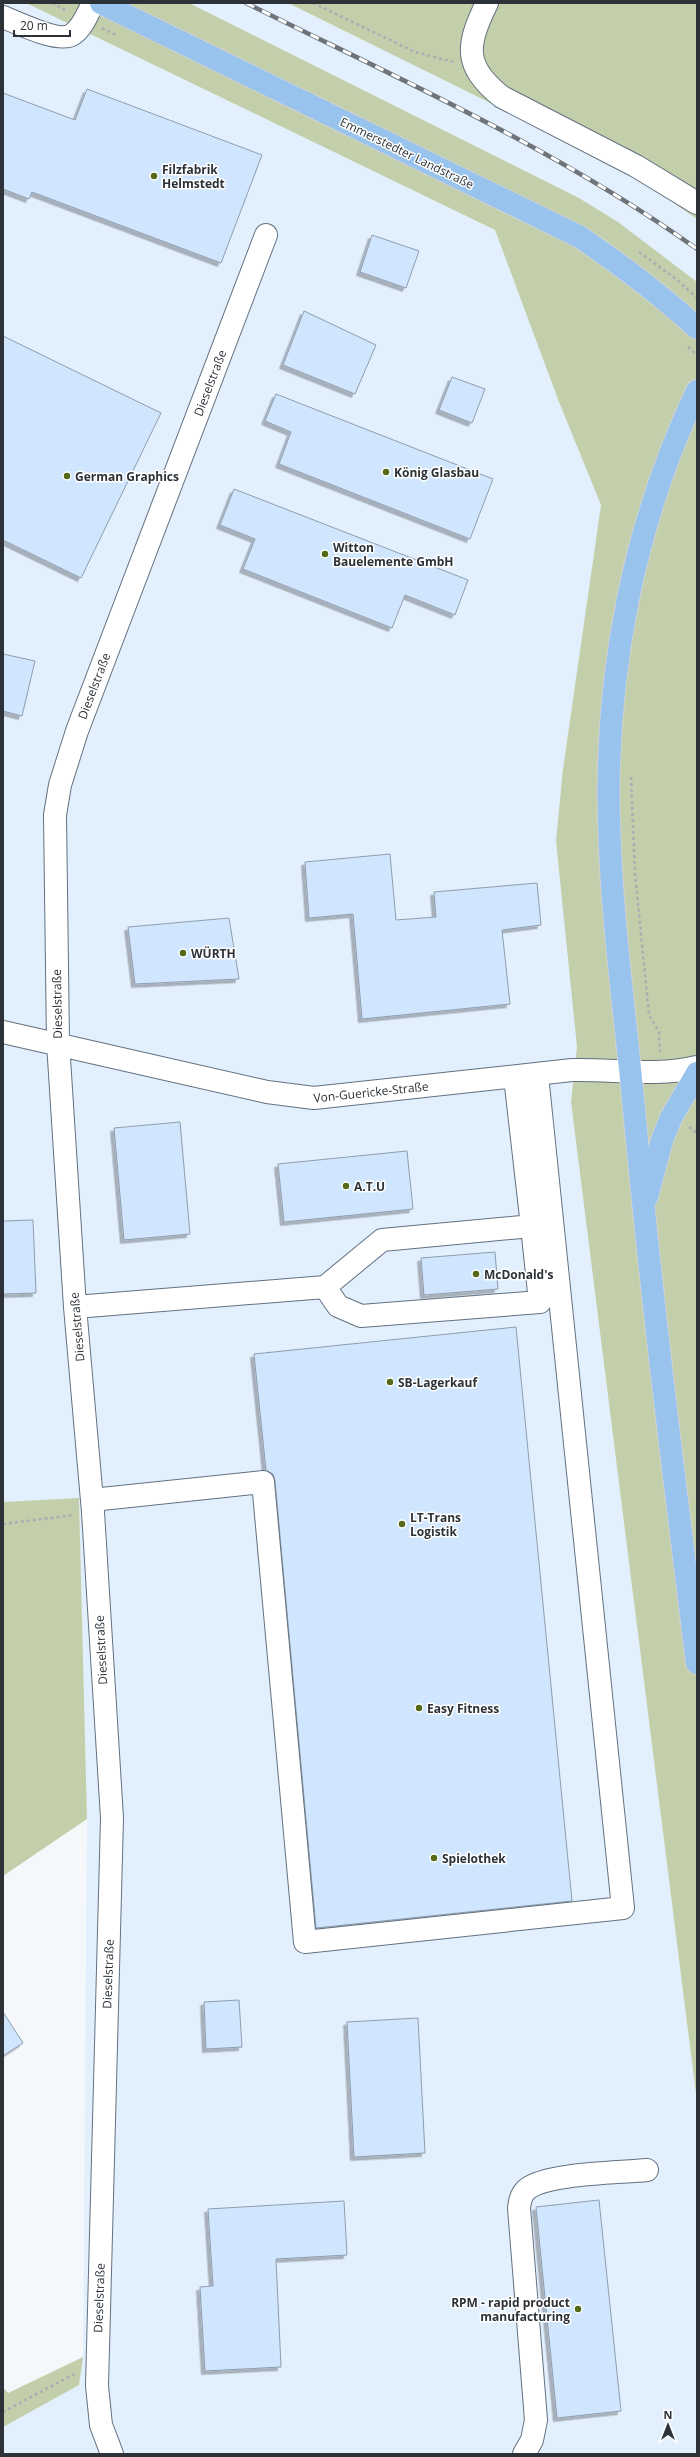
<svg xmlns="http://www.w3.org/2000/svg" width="700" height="2457" font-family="'Open Sans',sans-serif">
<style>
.built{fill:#e2effd}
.green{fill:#c2cfaa}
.building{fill:#cfe6fe;stroke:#8f9dad;filter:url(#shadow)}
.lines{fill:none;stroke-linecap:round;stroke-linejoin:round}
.minor-casing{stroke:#63717f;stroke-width:24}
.major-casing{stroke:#d1d2d3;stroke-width:24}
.path{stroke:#aaaeb2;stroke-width:2.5;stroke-dasharray:3 3;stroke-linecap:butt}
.minor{stroke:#fff;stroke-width:22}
.major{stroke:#97c3ed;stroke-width:22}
.rail-casing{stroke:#6f7479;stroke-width:4.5}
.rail{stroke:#fff;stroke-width:3;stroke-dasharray:9;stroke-linecap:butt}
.poi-dot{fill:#546a19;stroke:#fff;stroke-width:1.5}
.labels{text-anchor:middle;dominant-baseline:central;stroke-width:3;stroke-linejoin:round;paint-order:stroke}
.street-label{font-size:12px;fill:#2c3238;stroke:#fff}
.poi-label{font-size:12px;font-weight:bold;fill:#2c3238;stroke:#fff;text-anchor:start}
</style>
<defs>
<filter id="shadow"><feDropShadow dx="-3.5" dy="3.5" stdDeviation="0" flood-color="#0004"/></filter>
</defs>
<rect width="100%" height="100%" fill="#f5f8fb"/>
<path class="built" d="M 3,3 L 26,3 L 495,230 L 559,402 L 601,505 L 563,769 L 577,1047 L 571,1102 L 697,2102 L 697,2454 L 3,2454 L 3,2427 L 79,2385 L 83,2357 L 87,1819 L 79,1499 L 3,1502 Z
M 189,3 L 288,3 L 577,146 L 650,187 L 697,219 L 697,282 L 618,222 L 579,198 Z"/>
<path class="green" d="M 26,3 L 189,3 L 579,198 L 618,222 L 697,282 L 697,2102 L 571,1102 L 577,1047 L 556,841 L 563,769 L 601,505 L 559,402 L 495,230 Z
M 288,3 L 697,3 L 697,219 L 650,187 L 577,146 Z
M 79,1498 L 87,1819 L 3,1876 L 3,1502 Z
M 83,2357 L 79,2385 L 3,2427 L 3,2387 L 8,2393 Z"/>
<path class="building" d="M 87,89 L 262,155 L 221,263 L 32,192 L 29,199 L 3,189 L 3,93 L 75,120 Z
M 372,235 L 419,251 L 406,288 L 360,272 Z
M 304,311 L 376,345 L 355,394 L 283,365 Z
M 3,336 L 161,413 L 81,578 L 3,540 Z
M 452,377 L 485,389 L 472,423 L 439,410 Z
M 276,394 L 493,479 L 470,539 L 279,464 L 291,432 L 265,421 Z
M 234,489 L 468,580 L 455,615 L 405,595 L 392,628 L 243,569 L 255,539 L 220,525 Z
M 3,654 L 35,661 L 22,716 L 3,711 Z
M 390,854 L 396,920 L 436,917 L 434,892 L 537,883 L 541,925 L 502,930 L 510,1004 L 362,1019 L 353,914 L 309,918 L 305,862 Z
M 229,918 L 239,979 L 135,984 L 128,927 Z
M 180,1122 L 190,1234 L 124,1240 L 114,1128 Z
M 407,1151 L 413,1209 L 284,1222 L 278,1164 Z
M 33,1220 L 36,1293 L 3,1294 L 3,1221 Z
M 495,1252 L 498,1289 L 424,1295 L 421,1258 Z
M 516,1327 L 572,1901 L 316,1928 L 275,1481 L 273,1474 L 266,1470 L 254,1354 Z
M 239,2000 L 242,2047 L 206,2049 L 204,2002 Z
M 3,2012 L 23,2043 L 3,2056 Z
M 418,2018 L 425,2153 L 354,2157 L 347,2022 Z
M 599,2200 L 621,2411 L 557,2418 L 536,2207 Z
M 344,2201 L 347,2255 L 276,2259 L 281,2367 L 205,2371 L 200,2287 L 213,2286 L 208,2209 Z"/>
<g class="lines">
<g class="minor-casing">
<path id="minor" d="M 487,3 C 467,44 462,66 502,97 L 636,166 L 697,203
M 3,17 C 18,23 60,44 73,34 C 83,27 88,13 93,3
M 3,1032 L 267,1092 L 314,1098 L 572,1070 C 614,1069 656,1077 697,1067
M 325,1287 L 338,1306 L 361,1316 L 540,1302 L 532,1226
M 75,1307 L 325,1287 L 382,1240 L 532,1226 L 515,1077
M 92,1500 L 263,1482 L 305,1942 L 623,1908 L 537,1075
M 112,2454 L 101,2425 L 97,2386 L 112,1818 L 93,1512 L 75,1307 L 58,1043 L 55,815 L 60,785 L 77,731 L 266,235
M 524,2454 L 532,2440 L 536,2420 L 519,2208 C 520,2200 521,2195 527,2189 C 547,2173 619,2173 647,2170"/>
</g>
<g class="major-casing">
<path id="major" d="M 101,3 L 580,237 C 621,265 660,294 697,328
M 697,391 C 634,523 605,673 609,819 C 611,916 625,1012 634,1109 C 651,1294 674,1478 697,1663
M 647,1197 L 662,1140 L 671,1118 L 697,1073"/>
</g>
<path class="path" d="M 52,3 L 67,11
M 313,3 L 415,52 L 454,62
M 102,28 L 116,35
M 639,252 L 676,279 L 697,298
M 688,347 L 697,355
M 631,777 L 635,873 L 649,1015 L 659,1032 L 660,1052
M 689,1127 L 697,1133
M 3,1524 L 74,1515
M 3,2412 L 76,2373"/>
<use href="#minor" class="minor"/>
<use href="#major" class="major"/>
<g class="rail-casing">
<path id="rail" d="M 246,3 C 399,79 557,149 697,249"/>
</g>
<use href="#rail" class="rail"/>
</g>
<g class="poi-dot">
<circle cx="154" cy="176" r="4"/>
<circle cx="386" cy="472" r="4"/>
<circle cx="67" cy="476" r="4"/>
<circle cx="325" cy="554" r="4"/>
<circle cx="183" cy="953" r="4"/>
<circle cx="346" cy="1186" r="4"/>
<circle cx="476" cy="1274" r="4"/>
<circle cx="390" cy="1382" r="4"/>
<circle cx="402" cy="1524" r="4"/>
<circle cx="419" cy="1708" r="4"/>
<circle cx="434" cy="1858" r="4"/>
<circle cx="578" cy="2309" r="4"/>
</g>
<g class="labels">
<g class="street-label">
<text transform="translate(407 153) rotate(26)">Emmerstedter Landstraße</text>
<text transform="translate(210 383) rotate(-69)">Dieselstraße</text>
<text transform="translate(94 686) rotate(-69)">Dieselstraße</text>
<text transform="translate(57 1004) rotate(-91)">Dieselstraße</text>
<text transform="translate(371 1092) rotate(-6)">Von-Guericke-Straße</text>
<text transform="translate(77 1327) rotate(-95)">Dieselstraße</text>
<text transform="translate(101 1650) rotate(-93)">Dieselstraße</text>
<text transform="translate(108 1974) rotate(-88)">Dieselstraße</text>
<text transform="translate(99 2298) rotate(-88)">Dieselstraße</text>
</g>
<g class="poi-label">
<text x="162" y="169">Filzfabrik<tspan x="162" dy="14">Helmstedt</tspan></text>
<text x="394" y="472">König Glasbau</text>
<text x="75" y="476">German Graphics</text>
<text x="333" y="547">Witton<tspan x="333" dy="14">Bauelemente GmbH</tspan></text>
<text x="191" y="953">WÜRTH</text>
<text x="354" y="1186">A.T.U</text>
<text x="484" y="1274">McDonald's</text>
<text x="398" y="1382">SB-Lagerkauf</text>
<text x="410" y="1517">LT-Trans<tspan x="410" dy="14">Logistik</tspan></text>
<text x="427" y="1708">Easy Fitness</text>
<text x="442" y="1858">Spielothek</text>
<text x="570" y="2302" text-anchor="end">RPM - rapid product<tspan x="570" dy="14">manufacturing</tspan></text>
</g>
</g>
<rect width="700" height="2457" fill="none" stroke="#2c3238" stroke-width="8"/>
<g transform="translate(668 2425)" stroke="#ffffff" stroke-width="3" paint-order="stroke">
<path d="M0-3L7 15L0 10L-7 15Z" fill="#2c3238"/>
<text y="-6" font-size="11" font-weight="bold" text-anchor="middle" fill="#2c3238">N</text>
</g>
<path d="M14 30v6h56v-6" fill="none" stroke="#2c3238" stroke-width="2"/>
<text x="20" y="30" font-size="12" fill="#2c3238" stroke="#ffffff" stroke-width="3" paint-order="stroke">20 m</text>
</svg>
